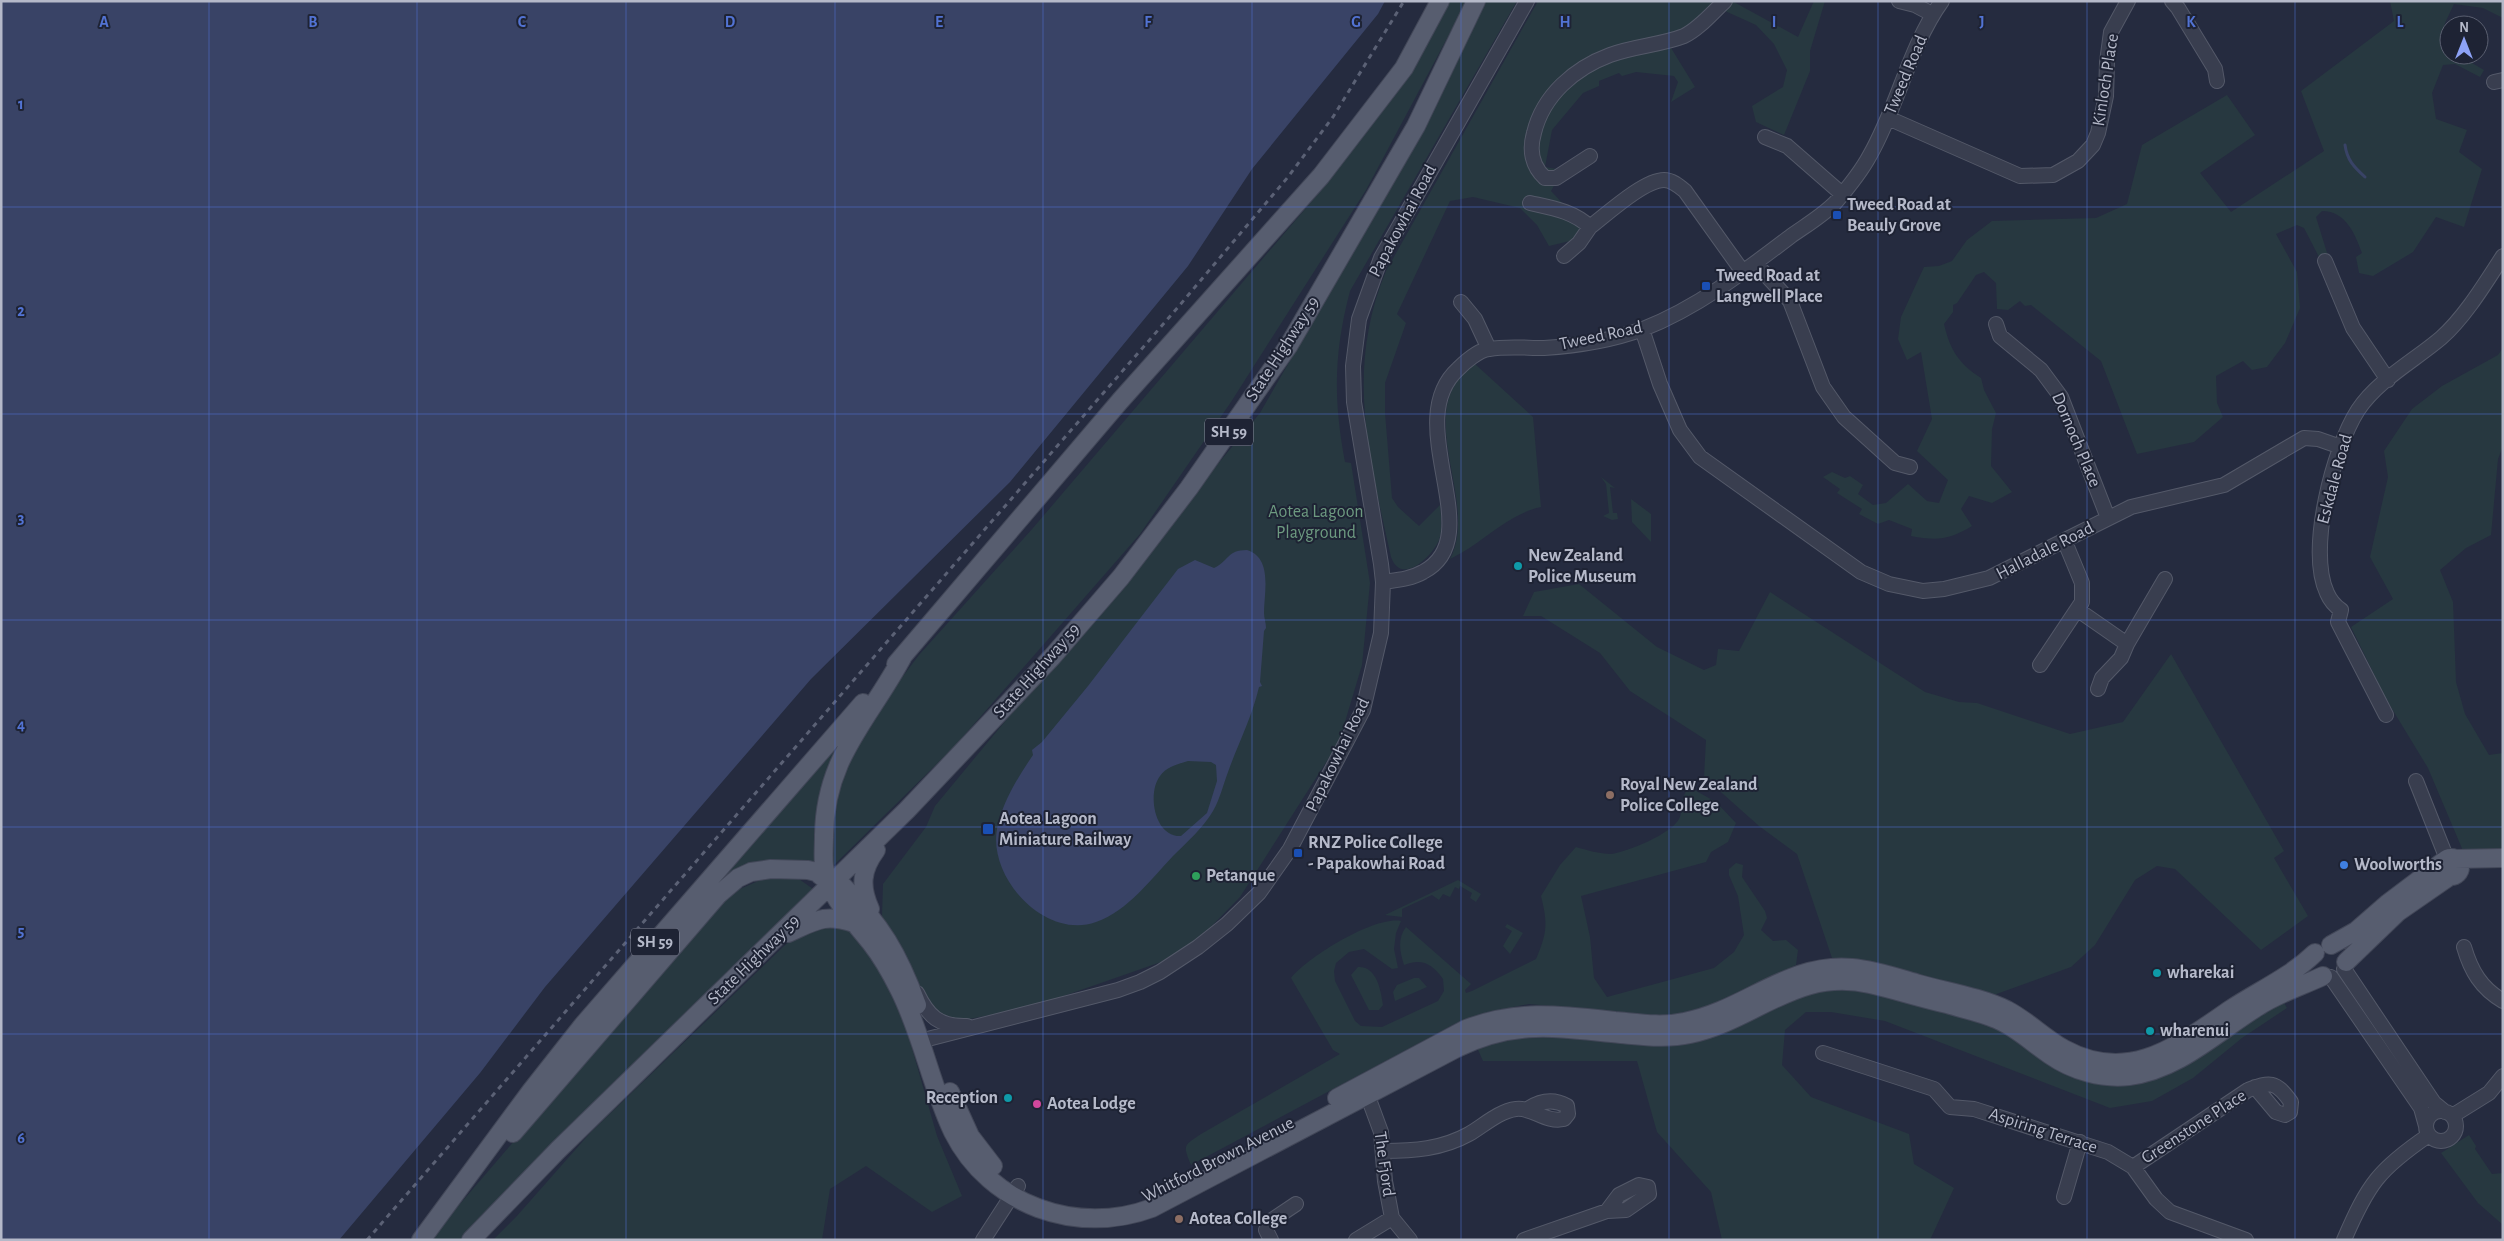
<svg xmlns="http://www.w3.org/2000/svg" width="2504" height="1241" font-family="'Alegreya Sans',sans-serif">
<style>
.green{fill:#273840}
.water{fill:#394366;fill-rule:evenodd}
.lines{fill:none;stroke-linecap:round;stroke-linejoin:round}
.stream{stroke:#394366;stroke-width:3}
.minor-casing{stroke:#545969;stroke-width:16}
.major-casing{stroke:#424758;stroke-width:20}
.minor{stroke:#393e4f;stroke-width:14}
.major{stroke:#575d6f;stroke-width:18}
.rail{stroke:#5b6175;stroke-width:3;stroke-dasharray:5 5;stroke-linecap:butt}
.grid{fill:none;stroke:#5273d3;stroke-width:1;stroke-opacity:0.55}
.transit-dot{fill:#1a4fb4;stroke:#1e2334;stroke-width:2}
.culture-dot{fill:#0f9aa8;stroke:#1e2334;stroke-width:2}
.education-dot{fill:#8d6e63;stroke:#1e2334;stroke-width:2}
.shop-dot{fill:#3f7fe0;stroke:#1e2334;stroke-width:2}
.leisure-dot{fill:#2e9e5b;stroke:#1e2334;stroke-width:2}
.hotel-dot{fill:#d1479c;stroke:#1e2334;stroke-width:2}
.labels{text-anchor:middle;dominant-baseline:central;stroke-width:4;stroke-linejoin:round;paint-order:stroke}
.shield{fill:#1e2334;stroke:#888c9c;stroke-width:1}
.shield-label{font-size:16px;font-weight:bold;fill:#b5b9c9}
.street-label{font-size:18px;fill:#b5b9c9;stroke:#1e2334}
.poi-label{font-size:18px;font-weight:bold;fill:#b5b9c9;stroke:#1e2334;text-anchor:start}
.park-label{font-size:18px;fill:#6d9a80;stroke:#1e2334}
.grid-label{font-size:16px;text-anchor:middle;font-weight:bold;fill:#5273d3;stroke:#1e2334;stroke-width:4;stroke-linejoin:round;paint-order:stroke}
</style>
<rect width="100%" height="100%" fill="#252b3f"/>
<path class="green" d="M 1447,1 L 1467,1 L 1366,190 L 1231,402 L 1140,534 L 954,747 L 833,866 L 829,851 L 834,796 L 866,725 L 919,655 L 1033,528 L 1323,188 L 1413,71 Z
M 1486,1 L 1517,1 L 1350,291 C 1334,352 1333,399 1345,462 L 1351,463 L 1370,583 L 1362,665 L 1339,742 L 1240,897 L 1200,938 L 1161,962 L 1055,999 L 991,1015 L 958,1021 L 935,1015 L 882,916 L 883,884 L 926,827 L 935,806 L 1260,413 L 1435,108 Z
M 1538,1 L 1716,1 L 1689,29 L 1668,43 L 1695,87 L 1671,102 L 1678,82 L 1674,76 L 1636,72 L 1622,76 L 1619,73 L 1599,81 L 1599,86 L 1583,93 L 1552,130 L 1545,167 L 1563,170 L 1551,191 L 1585,227 L 1570,241 L 1549,246 L 1537,225 L 1520,208 L 1473,197 L 1450,201 L 1397,314 L 1406,323 L 1385,383 L 1385,413 L 1392,498 L 1398,507 L 1419,526 L 1440,505 C 1441,517 1443,529 1439,540 C 1432,557 1401,586 1391,557 C 1369,457 1345,370 1386,271 Z
M 1732,1 L 1798,37 L 1814,1 L 1825,1 L 1810,51 L 1810,71 L 1784,135 L 1756,122 L 1752,106 L 1783,87 L 1787,70 L 1774,44 L 1756,25 L 1725,11 Z
M 2390,1 L 2503,1 L 2503,18 L 2483,8 L 2454,4 L 2445,23 L 2440,47 L 2449,50 L 2449,55 L 2458,55 L 2484,70 L 2480,77 L 2455,64 L 2443,65 L 2432,93 L 2436,119 L 2467,130 L 2459,152 L 2482,169 L 2464,227 L 2436,217 L 2413,252 L 2373,276 L 2359,273 L 2356,257 L 2362,253 C 2355,234 2346,211 2322,211 L 2316,217 L 2328,256 L 2320,259 L 2304,228 L 2297,225 L 2276,234 L 2297,272 L 2300,308 L 2285,343 L 2267,367 L 2252,370 L 2243,361 L 2216,376 L 2217,403 L 2223,417 L 2194,442 L 2137,454 L 2101,361 L 2031,305 L 2025,306 L 2020,301 L 2008,310 L 1997,309 L 1996,283 L 1984,272 L 1976,275 L 1957,303 L 1953,305 L 1953,312 L 1944,324 C 1950,350 1959,364 1981,378 L 1984,390 L 1996,413 L 1992,429 L 1991,466 L 2012,492 L 1992,503 L 1969,496 L 1961,509 L 1972,526 C 1949,540 1937,541 1911,536 L 1912,529 L 1889,520 L 1878,524 L 1859,514 L 1862,509 L 1837,493 L 1840,489 L 1823,477 L 1832,472 L 1845,478 L 1850,476 L 1863,485 L 1858,494 L 1873,505 L 1886,503 L 1908,484 L 1927,501 L 1939,503 L 1948,480 L 1917,451 L 1932,419 L 1921,352 L 1907,360 L 1898,339 L 1901,317 L 1924,267 L 1939,266 L 1952,261 L 1967,240 L 1992,221 L 2096,218 L 2127,204 L 2142,145 L 2227,95 L 2255,135 L 2200,173 L 2231,212 L 2324,151 L 2301,91 L 2394,21 Z
M 2503,348 L 2503,446 L 2498,459 L 2491,535 L 2466,548 L 2440,570 L 2453,602 L 2456,682 L 2465,714 L 2489,755 L 2503,753 L 2503,863 L 2469,865 L 2428,768 L 2386,699 L 2351,627 L 2393,599 L 2370,557 L 2388,477 L 2384,451 L 2412,409 L 2442,386 L 2498,355 Z
M 1475,364 L 1533,417 L 1541,507 C 1507,514 1482,544 1450,559 C 1481,500 1408,409 1475,364 Z
M 1601,477 L 1615,488 L 1610,487 L 1613,513 L 1617,513 L 1618,519 L 1612,520 L 1603,516 L 1609,513 L 1606,484 Z
M 1631,499 L 1651,514 L 1651,542 L 1632,522 Z
M 1579,584 L 1657,647 L 1704,670 L 1716,665 L 1718,649 L 1739,651 L 1770,592 L 1925,692 L 1959,702 L 1977,703 L 2070,734 L 2123,722 L 2171,654 L 2284,851 L 2274,858 L 2308,916 L 2261,950 L 2175,869 L 2157,866 L 2135,880 L 2095,945 L 2071,967 L 1991,996 L 1833,961 L 1797,854 L 1759,826 L 1704,777 L 1706,740 L 1630,691 L 1600,653 L 1541,616 L 1523,616 L 1534,592 Z
M 836,740 L 841,744 L 819,867 L 782,860 L 750,863 L 726,878 L 720,875 Z
M 1689,787 L 1716,802 L 1736,823 L 1728,842 L 1711,852 L 1706,862 L 1581,896 L 1590,937 L 1594,978 L 1607,997 L 1714,968 L 1734,952 L 1744,935 L 1738,896 L 1729,875 L 1729,869 L 1736,863 L 1743,865 L 1742,877 L 1765,911 L 1767,918 L 1761,930 L 1773,941 L 1786,940 L 1798,950 L 1796,965 L 1711,1005 L 1674,1015 L 1648,1015 L 1529,1004 L 1488,1012 L 1453,1025 L 1191,1165 C 1183,1145 1183,1146 1201,1134 L 1340,1054 L 1333,1050 L 1291,978 C 1308,957 1374,916 1401,921 L 1396,933 L 1394,949 L 1398,968 L 1392,969 L 1364,949 L 1349,952 L 1336,963 L 1334,971 L 1335,981 L 1355,1021 L 1361,1026 L 1382,1027 L 1438,1001 L 1444,991 L 1443,979 C 1432,963 1421,958 1404,965 C 1400,952 1397,939 1406,927 L 1471,984 L 1465,990 L 1466,993 L 1472,991 L 1536,959 C 1547,933 1548,924 1541,896 L 1560,865 L 1576,847 C 1586,850 1600,854 1611,854 C 1627,852 1671,834 1679,819 C 1685,808 1677,803 1689,787 Z
M 796,877 L 816,891 L 563,1132 L 463,1240 L 429,1240 L 649,984 L 733,892 L 765,878 Z
M 1458,880 L 1481,894 L 1476,902 L 1470,898 L 1472,893 L 1460,886 L 1459,889 L 1455,887 L 1450,897 L 1443,894 L 1439,900 L 1432,895 L 1402,909 L 1402,917 L 1385,915 Z
M 1507,924 L 1523,933 L 1510,954 L 1503,946 L 1512,931 L 1505,927 Z
M 812,925 L 846,926 L 874,957 L 892,994 L 906,1027 L 937,1136 L 962,1196 L 932,1212 L 866,1166 L 830,1189 L 822,1240 L 493,1240 L 516,1217 L 591,1132 L 784,946 Z
M 1358,967 C 1377,966 1381,991 1383,1005 L 1379,1010 L 1369,1010 L 1351,975 Z
M 1414,978 L 1419,978 L 1427,987 L 1395,1001 L 1393,992 L 1397,985 Z
M 1841,984 L 1988,1020 L 2080,1074 L 2262,1009 L 2284,1003 L 2287,1008 L 2242,1038 L 2193,1078 L 2152,1101 L 2110,1108 L 1885,1021 L 1831,1012 L 1806,1012 L 1785,1030 L 1782,1065 L 1811,1097 L 1909,1134 L 1914,1164 L 1954,1188 L 1930,1240 L 1722,1240 L 1711,1192 L 1657,1132 L 1637,1061 L 1483,1061 L 1475,1043 L 1513,1032 L 1630,1039 L 1798,990 Z
M 2469,1135 L 2476,1146 L 2475,1149 L 2492,1174 L 2503,1173 L 2503,1225 L 2478,1203 L 2441,1153 Z"/>
<path class="water" d="M 1,1 L 1385,1 L 1378,14 L 1252,169 L 1188,266 L 1010,482 L 811,679 L 545,987 L 480,1073 L 339,1240 L 1,1240 Z
M 1247,550 C 1273,558 1264,593 1264,613 C 1264,618 1266,623 1266,628 L 1264,631 L 1260,682 L 1262,686 L 1259,687 C 1252,717 1238,744 1228,772 C 1223,785 1220,799 1213,811 C 1203,828 1187,842 1173,856 C 1151,879 1128,911 1096,922 C 1046,940 988,879 997,829 C 1002,803 1018,777 1033,755 L 1032,750 L 1042,742 L 1088,686 L 1178,569 L 1195,560 L 1214,568 C 1229,561 1227,550 1247,550 ZM 1188,761 L 1211,762 L 1216,765 L 1217,781 L 1207,813 L 1181,836 C 1154,837 1147,793 1160,776 C 1166,767 1178,764 1188,761 Z"/>
<g class="lines">
<path class="stream" d="M 2345,145 C 2347,160 2354,167 2365,177"/>
<g class="minor-casing">
<path id="minor" d="M 1899,1 L 1915,5 L 1932,14
M 2172,1 L 2178,8 L 2215,69 L 2217,81
M 2494,82 L 2503,80
M 1888,118 L 2020,176 L 2053,175 L 2078,161 L 2093,145 L 2098,133 L 2106,96 L 2107,62 L 2111,32 L 2128,1
M 1765,137 L 1787,146 L 1842,194
M 1590,156 L 1556,178 L 1545,178 C 1532,166 1529,150 1534,133 C 1543,95 1575,68 1610,55 C 1634,46 1661,45 1684,36 C 1699,29 1713,12 1725,1
M 1530,203 C 1552,208 1573,211 1590,227 C 1607,214 1644,180 1664,180 C 1672,180 1679,186 1685,191 L 1743,272
M 1564,256 L 1579,243 L 1590,227
M 2325,261 L 2353,328 L 2388,380
M 1755,263 L 1790,301 L 1823,387 L 1844,417 L 1895,463 L 1910,467
M 1461,302 L 1475,319 L 1489,349
M 1996,324 L 2000,336 L 2041,370 L 2061,397 L 2108,518
M 1642,329 L 1660,384 L 1680,430 L 1700,457 L 1861,572 L 1889,584 L 1923,591 L 1944,589 L 1989,578 L 2131,507 L 2224,485 L 2304,438 L 2318,439 L 2341,447
M 1383,582 C 1397,580 1411,579 1423,572 C 1491,537 1399,423 1458,369 C 1465,362 1479,350 1489,349 C 1506,346 1526,348 1544,348 C 1576,346 1613,340 1643,329 C 1697,308 1745,271 1791,236 C 1805,226 1822,216 1835,203 C 1847,189 1861,172 1870,155 C 1898,106 1909,47 1942,1
M 2078,610 L 2127,644
M 2040,665 L 2082,602 L 2082,583 L 2065,542
M 2098,689 L 2102,678 L 2121,658 L 2127,644 L 2165,579
M 2386,715 L 2338,622 L 2341,610 C 2335,606 2330,600 2327,593 C 2307,550 2333,449 2358,410 C 2378,380 2414,361 2441,338 C 2465,317 2486,282 2503,256
M 2416,781 L 2447,859
M 2464,947 C 2471,971 2481,988 2503,1001
M 2344,969 L 2434,1103 L 2445,1112
M 2331,977 L 2421,1108 L 2426,1126
M 917,993 C 928,1016 939,1027 967,1026
M 920,1041 L 1118,990 L 1140,982 L 1160,972 L 1198,947 L 1227,924 L 1259,893 L 1290,849 L 1363,710 L 1381,633 L 1383,582 L 1381,564 L 1354,402 L 1353,366 L 1359,319 L 1381,258 L 1527,1
M 1823,1053 L 1934,1089 L 1950,1107 L 1974,1109 L 2108,1152 L 2133,1167 L 2156,1199 L 2170,1212 L 2246,1240
M 1364,1086 L 1381,1132 L 1385,1181 L 1392,1218 L 1410,1240
M2426 1126a15 15 0 1 1 30 0a15 15 0 1 1-30 0Z
M 2452,1116 L 2489,1093 L 2503,1076
M 1383,1151 C 1414,1151 1442,1149 1469,1134 C 1483,1126 1499,1111 1516,1109 C 1533,1107 1545,1123 1564,1119 L 1568,1114 L 1567,1106 C 1553,1098 1539,1101 1526,1110
M 2133,1167 L 2248,1090 C 2270,1082 2275,1080 2291,1102 L 2290,1112 L 2285,1115 L 2276,1112 L 2255,1087
M 2064,1197 L 2080,1142
M 983,1240 L 1018,1186
M 1271,1240 L 1266,1230 L 1269,1222 L 1296,1204
M 1356,1240 L 1392,1218
M 1524,1240 L 1607,1211 L 1626,1210 L 1649,1194 L 1648,1187 L 1639,1185 L 1619,1195 L 1607,1211
M 2344,1240 C 2368,1184 2379,1169 2429,1135"/>
</g>
<g class="major-casing">
<path id="major" d="M 903,656 C 869,720 825,757 824,835 C 824,845 823,856 824,866 C 829,897 852,919 871,943 C 882,957 891,973 899,989 C 922,1034 931,1086 953,1132 C 990,1206 1078,1236 1152,1208 L 1457,1048 C 1517,1019 1557,1028 1621,1034 C 1644,1036 1667,1039 1690,1034 C 1756,1020 1797,967 1870,984 C 1896,990 1921,998 1947,1004 C 1963,1009 1980,1012 1996,1019 C 2016,1027 2032,1043 2050,1055 C 2073,1071 2102,1079 2129,1076 C 2179,1070 2218,1031 2259,1006 C 2279,993 2302,986 2323,976
M 896,664 L 1120,401 L 1321,176 L 1404,68 L 1440,1
M2442 867a9 9 0 1 1 18 0a9 9 0 1 1-18 0Z
M 2454,859 L 2503,858
M 831,884 L 842,885 C 881,925 898,953 917,1005
M 870,909 C 860,887 861,870 876,850
M 788,933 C 815,921 824,913 854,923
M 2331,945 L 2356,931 L 2387,904 L 2444,861
M 2346,962 L 2398,912 L 2450,876
M 950,1092 L 970,1136 L 993,1166
M 1337,1098 L 1466,1029 C 1518,1009 1561,1015 1615,1021 C 1638,1023 1661,1027 1684,1022 C 1744,1011 1788,962 1852,968 C 1875,970 1898,978 1919,984 C 1948,992 1980,997 2007,1010 C 2028,1021 2044,1038 2064,1049 C 2130,1085 2178,1045 2231,1009 C 2260,990 2290,977 2315,953
M 513,1133 L 718,895 L 738,878 L 751,872 L 771,869 L 808,870 L 816,872 L 831,884
M 421,1240 L 531,1091 L 583,1025 L 863,703
M 471,1240 L 558,1150 L 907,810 L 1052,657 L 1121,577 L 1189,488 L 1289,345 L 1416,126 L 1476,1"/>
</g>
<use href="#minor" class="minor"/>
<use href="#major" class="major"/>
<path class="rail" d="M 367,1240 L 1179,306 L 1288,177 L 1333,117 L 1404,1"/>
</g>
<path class="grid" d="M 209,1 L 209,1240M 417,1 L 417,1240M 626,1 L 626,1240M 835,1 L 835,1240M 1043,1 L 1043,1240M 1252,1 L 1252,1240M 1461,1 L 1461,1240M 1669,1 L 1669,1240M 1878,1 L 1878,1240M 2087,1 L 2087,1240M 2295,1 L 2295,1240M 1,207 L 2503,207M 1,414 L 2503,414M 1,620 L 2503,620M 1,827 L 2503,827M 1,1034 L 2503,1034"/>
<g class="transit-dot">
<rect x="1832" y="210" width="10" height="10" rx="2.5"/>
<rect x="1701" y="281" width="10" height="10" rx="2.5"/>
<rect x="982" y="823" width="12" height="12" rx="2.5"/>
<rect x="1293" y="848" width="10" height="10" rx="2.5"/>
</g>
<g class="culture-dot">
<circle cx="1518" cy="566" r="5"/>
<circle cx="2157" cy="973" r="5"/>
<circle cx="2150" cy="1031" r="5"/>
<circle cx="1008" cy="1098" r="5"/>
</g>
<g class="education-dot">
<circle cx="1610" cy="795" r="5"/>
<circle cx="1179" cy="1219" r="5"/>
</g>
<circle class="shop-dot" cx="2344" cy="865" r="5"/>
<circle class="leisure-dot" cx="1196" cy="876" r="5"/>
<circle class="hotel-dot" cx="1037" cy="1104" r="5"/>
<g class="labels">
<g class="shield">
<rect x="1205" y="418.5" width="48" height="27" rx="4"/>
<rect x="631" y="928.5" width="48" height="27" rx="4"/>
</g>
<g class="shield-label">
<text x="1229" y="432">SH 59</text>
<text x="655" y="942">SH 59</text>
</g>
<g class="street-label">
<text transform="translate(1906 75) rotate(-67)">Tweed Road</text>
<text transform="translate(2106 80) rotate(-81)">Kinloch Place</text>
<text transform="translate(1403 221) rotate(-62)">Papakowhai Road</text>
<text transform="translate(1601 336) rotate(-12)">Tweed Road</text>
<text transform="translate(1283 349) rotate(-57)">State Highway 59</text>
<text transform="translate(2076 440) rotate(67)">Dornoch Place</text>
<text transform="translate(2335 479) rotate(-75)">Eskdale Road</text>
<text transform="translate(2045 551) rotate(-27)">Halladale Road</text>
<text transform="translate(1037 671) rotate(-48)">State Highway 59</text>
<text transform="translate(1338 755) rotate(-64)">Papakowhai Road</text>
<text transform="translate(754 960) rotate(-44)">State Highway 59</text>
<text transform="translate(2194 1127) rotate(-33)">Greenstone Place</text>
<text transform="translate(2043 1131) rotate(18)">Aspiring Terrace</text>
<text transform="translate(1218 1160) rotate(-27)">Whitford Brown Avenue</text>
<text transform="translate(1384 1164) rotate(82)">The Fjord</text>
</g>
<g class="poi-label">
<text x="1847" y="205">Tweed Road at<tspan x="1847" dy="21">Beauly Grove</tspan></text>
<text x="1716" y="276">Tweed Road at<tspan x="1716" dy="21">Langwell Place</tspan></text>
<text x="1528" y="556">New Zealand<tspan x="1528" dy="21">Police Museum</tspan></text>
<text x="1620" y="785">Royal New Zealand<tspan x="1620" dy="21">Police College</tspan></text>
<text x="999" y="819">Aotea Lagoon<tspan x="999" dy="21">Miniature Railway</tspan></text>
<text x="1308" y="843">RNZ Police College<tspan x="1308" dy="21">- Papakowhai Road</tspan></text>
<text x="2354" y="865">Woolworths</text>
<text x="1206" y="876">Petanque</text>
<text x="2167" y="973">wharekai</text>
<text x="2160" y="1031">wharenui</text>
<text x="998" y="1098" text-anchor="end">Reception</text>
<text x="1047" y="1104">Aotea Lodge</text>
<text x="1189" y="1219">Aotea College</text>
</g>
<g class="park-label">
<text x="1316" y="512">Aotea Lagoon<tspan x="1316" dy="21">Playground</tspan></text>
</g>
</g>
<g class="grid-label">
<text x="104" y="27">A</text>
<text x="313" y="27">B</text>
<text x="522" y="27">C</text>
<text x="730" y="27">D</text>
<text x="939" y="27">E</text>
<text x="1148" y="27">F</text>
<text x="1356" y="27">G</text>
<text x="1565" y="27">H</text>
<text x="1774" y="27">I</text>
<text x="1982" y="27">J</text>
<text x="2191" y="27">K</text>
<text x="2400" y="27">L</text>
<text x="21" y="109">1</text>
<text x="21" y="316">2</text>
<text x="21" y="523">3</text>
<text x="21" y="730">4</text>
<text x="21" y="936">5</text>
<text x="21" y="1143">6</text>
</g>
<rect width="2504" height="1241" fill="none" stroke="#b5b9c9" stroke-width="5"/>
<g transform="translate(2464 40)"><circle r="24" fill="#1e2334" stroke="#5a5f70"/>
<path d="M0-4L9 19L0 12L-9 19Z" fill="#8da2f6"/>
<text y="-8" font-size="14" font-weight="bold" text-anchor="middle" fill="#b5b9c9">N</text>
</g>
</svg>
